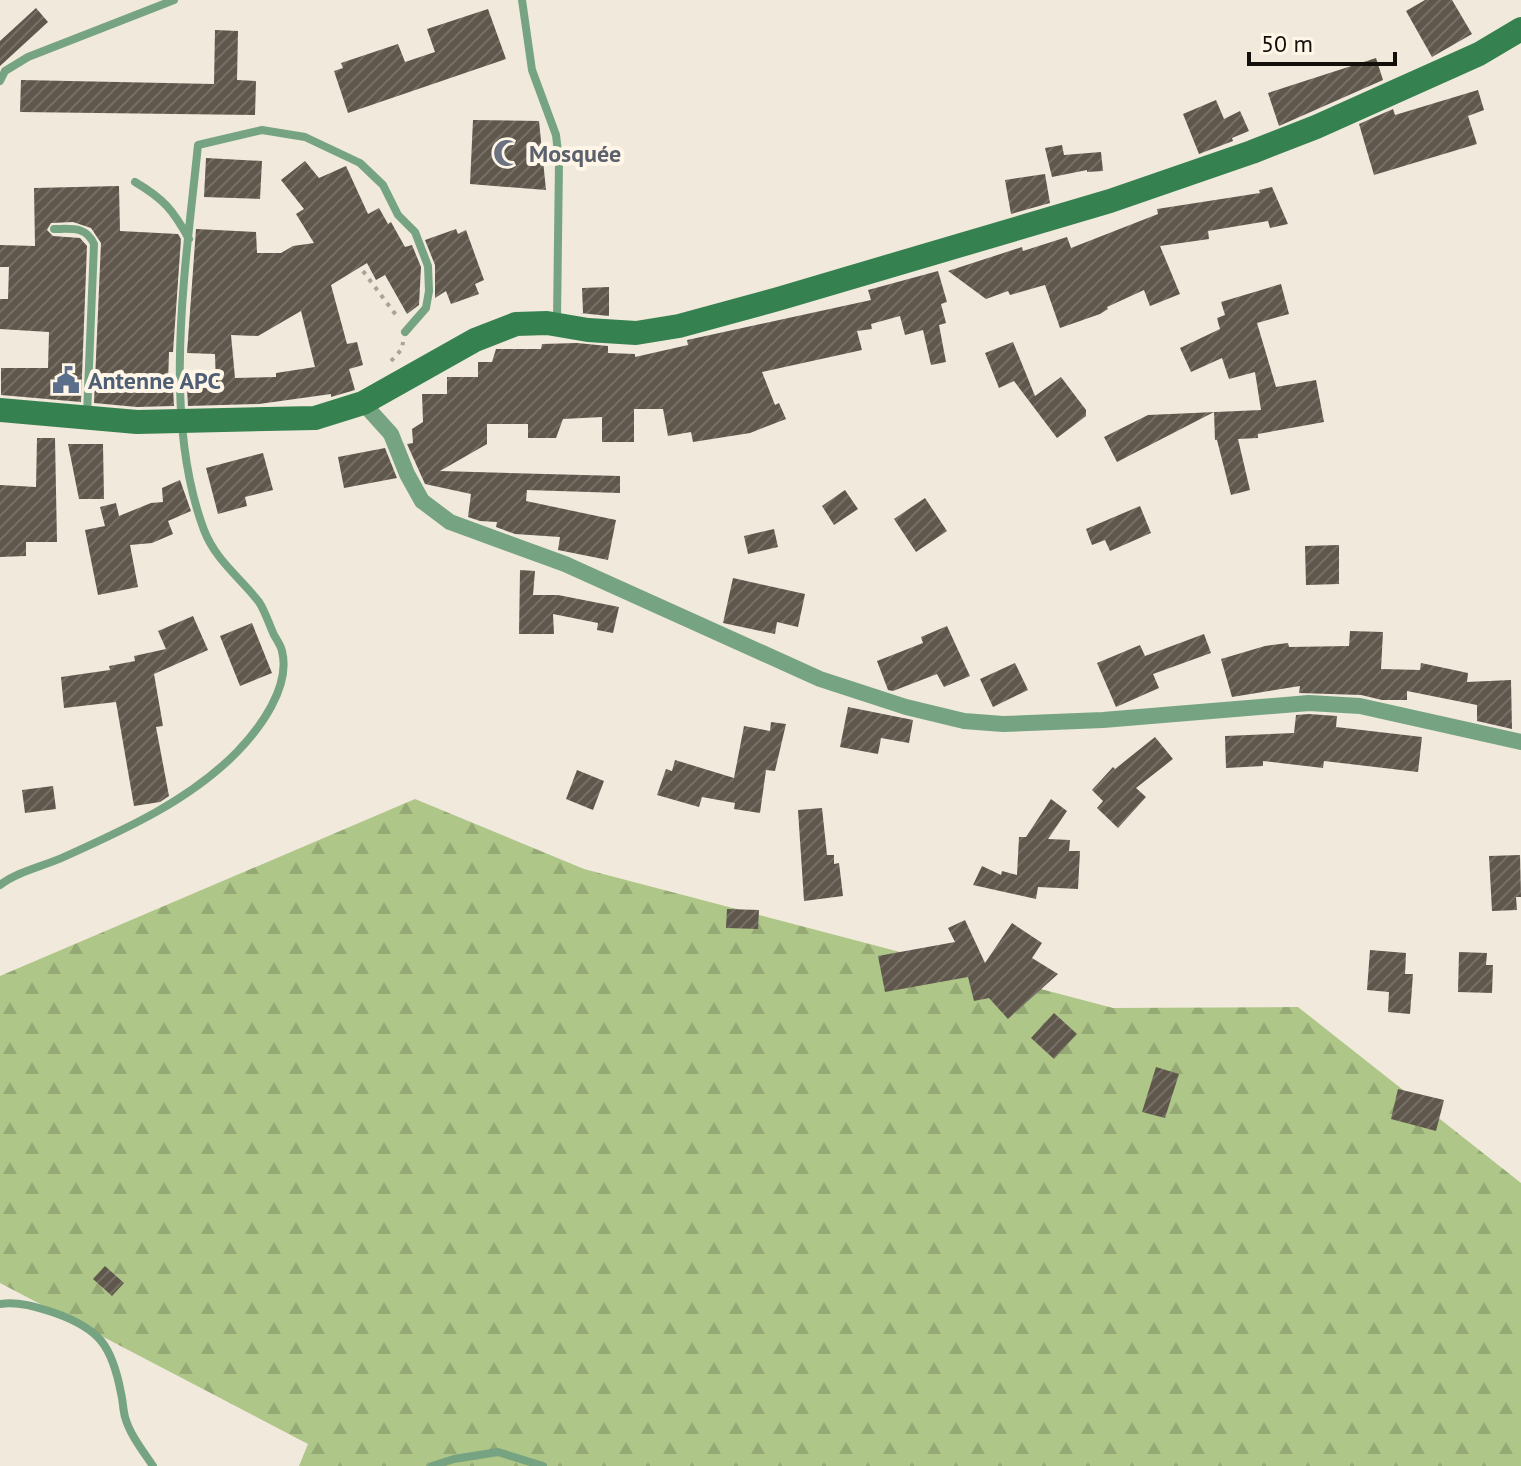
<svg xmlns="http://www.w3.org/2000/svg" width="1521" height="1466" font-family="'PT Sans',sans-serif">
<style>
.forest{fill:url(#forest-firs)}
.building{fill:url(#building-hatch);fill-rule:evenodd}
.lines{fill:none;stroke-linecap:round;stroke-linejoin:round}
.path{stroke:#aaa498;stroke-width:4;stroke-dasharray:4 6;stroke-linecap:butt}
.lane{stroke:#76a482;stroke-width:8}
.street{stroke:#76a482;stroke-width:16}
.secondary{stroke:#368150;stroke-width:24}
.labels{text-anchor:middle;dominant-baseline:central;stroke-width:8;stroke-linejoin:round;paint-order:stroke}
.worship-label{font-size:24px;font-weight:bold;fill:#5b616d;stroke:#fff6e8;text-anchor:start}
.service-label{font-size:24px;font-weight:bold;fill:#4e5e75;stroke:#fff6e8;text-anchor:start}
</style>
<defs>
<pattern id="forest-firs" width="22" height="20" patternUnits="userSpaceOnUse" patternTransform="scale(2)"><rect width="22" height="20" fill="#aec688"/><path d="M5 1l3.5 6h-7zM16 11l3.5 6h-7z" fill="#95a974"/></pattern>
<pattern id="building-hatch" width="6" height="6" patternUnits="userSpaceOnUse" patternTransform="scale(2)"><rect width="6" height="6" fill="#5f574c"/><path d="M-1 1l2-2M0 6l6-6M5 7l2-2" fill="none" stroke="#756f66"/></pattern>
</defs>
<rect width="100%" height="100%" fill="#f1e9db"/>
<path class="forest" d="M 415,799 L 584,869 L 1113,1008 L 1298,1007 L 1521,1183 L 1521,1466 L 299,1466 L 308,1444 L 0,1283 L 0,976 Z"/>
<path class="building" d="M 1425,0 L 1452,0 L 1472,34 L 1432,57 L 1406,11 Z
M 36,8 L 48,22 L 0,66 L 0,41 Z
M 488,9 L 506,59 L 348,113 L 334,71 L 343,68 L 341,63 L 398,44 L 405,62 L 435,52 L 427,29 Z
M 215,30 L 238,31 L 237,80 L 256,81 L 255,115 L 20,112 L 21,80 L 214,84 Z
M 1376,58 L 1383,80 L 1279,126 L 1268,93 Z
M 1478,90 L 1484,110 L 1468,116 L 1477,144 L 1374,175 L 1359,124 L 1393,109 L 1395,115 Z
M 1216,100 L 1224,119 L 1240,111 L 1249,131 L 1232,138 L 1233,141 L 1199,154 L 1183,114 Z
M 473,120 L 539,121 L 546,190 L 470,184 Z
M 1062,145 L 1064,155 L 1101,152 L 1103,171 L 1087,172 L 1087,170 L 1052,177 L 1045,148 Z
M 206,158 L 262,161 L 260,199 L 204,197 Z
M 305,161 L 319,178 L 346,166 L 368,214 L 379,208 L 388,224 L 391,222 L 405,247 L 412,245 L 421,267 L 419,305 L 407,314 L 385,275 L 376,280 L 367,263 L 331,285 L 347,344 L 357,342 L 363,365 L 349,369 L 355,390 L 331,397 L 331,394 L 259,404 L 188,406 L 187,388 L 216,388 L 215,354 L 187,353 L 196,229 L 256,232 L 257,253 L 281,253 L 293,246 L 314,243 L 296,214 L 304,209 L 281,180 ZM 301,311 L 315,367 L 276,373 L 276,377 L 235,378 L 231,335 L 258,336 Z
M 1045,174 L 1050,203 L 1011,214 L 1005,180 Z
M 119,186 L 120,231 L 178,234 L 181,239 L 173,352 L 169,352 L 168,385 L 172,385 L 173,388 L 174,406 L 137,407 L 94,403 L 101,243 L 91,228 L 73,222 L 51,223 L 47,230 L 53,236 L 80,238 L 87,246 L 81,402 L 1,395 L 1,368 L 48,368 L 49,332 L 0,329 L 0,299 L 8,299 L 9,267 L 0,267 L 0,245 L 35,246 L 34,188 Z
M 1272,187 L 1288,224 L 1270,228 L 1268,221 L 1208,231 L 1209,239 L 1160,246 L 1180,294 L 1150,306 L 1144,290 L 1107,307 L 1108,309 L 1100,314 L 1060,328 L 1045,285 L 1010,295 L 1008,291 L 986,299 L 948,271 L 1022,247 L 1023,251 L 1067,237 L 1071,248 L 1158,214 L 1157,209 L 1260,193 L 1259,190 Z
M 456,229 L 458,234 L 466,230 L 484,280 L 475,284 L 479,294 L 451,304 L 446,291 L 435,298 L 435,265 L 425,240 Z
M 938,271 L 947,302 L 941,304 L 946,323 L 939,325 L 946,362 L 931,365 L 923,330 L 905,335 L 900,316 L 871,324 L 872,329 L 857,331 L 862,350 L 762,372 L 775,405 L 779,403 L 786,419 L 750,433 L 693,442 L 691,432 L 668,436 L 663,409 L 634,409 L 634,442 L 602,442 L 602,417 L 563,419 L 556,438 L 528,438 L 528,424 L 487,424 L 487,444 L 440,471 L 620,476 L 620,493 L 527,490 L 526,501 L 616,520 L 608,560 L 558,550 L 560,537 L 515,534 L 496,527 L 497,522 L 480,521 L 468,517 L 471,494 L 425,484 L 407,444 L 413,443 L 412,429 L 423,422 L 422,394 L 447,394 L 447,377 L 478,377 L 478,362 L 492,362 L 496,349 L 541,349 L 542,344 L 577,343 L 608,346 L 608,353 L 635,354 L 635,357 L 688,345 L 687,340 L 871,300 L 868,290 Z
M 1281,284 L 1289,314 L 1257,323 L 1276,387 L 1316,380 L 1324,422 L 1258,434 L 1258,438 L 1238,439 L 1250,490 L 1231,495 L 1217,440 L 1215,440 L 1214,412 L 1117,462 L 1104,437 L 1148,415 L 1261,410 L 1255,372 L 1229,379 L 1222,358 L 1191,372 L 1180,348 L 1220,329 L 1217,318 L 1225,315 L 1221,302 Z
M 609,287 L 609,316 L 580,313 L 583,313 L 582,288 Z
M 1013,342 L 1035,396 L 1061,377 L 1086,410 L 1086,416 L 1057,438 L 1014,381 L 999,388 L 985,353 Z
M 37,438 L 55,438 L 57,542 L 26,542 L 26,556 L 0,557 L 0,485 L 36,487 Z
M 68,444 L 103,444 L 104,499 L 79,499 Z
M 385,448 L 397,478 L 344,488 L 338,457 Z
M 263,453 L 273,490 L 245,497 L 247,506 L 218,514 L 206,468 Z
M 180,480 L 191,511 L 168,521 L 173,534 L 152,543 L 130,545 L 138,587 L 98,595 L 85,530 L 105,526 L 100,507 L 116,503 L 119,516 L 151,503 L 163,502 L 162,488 Z
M 845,490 L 858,509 L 834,525 L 822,506 Z
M 925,498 L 947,531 L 916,552 L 894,519 Z
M 1140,506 L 1151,533 L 1110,551 L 1105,540 L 1092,545 L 1086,529 Z
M 774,529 L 778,547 L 748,554 L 744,536 Z
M 1339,545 L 1339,584 L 1306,585 L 1305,546 Z
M 520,570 L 535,571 L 533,595 L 558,595 L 619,607 L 613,633 L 597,630 L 598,623 L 553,614 L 554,634 L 519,634 Z
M 733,578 L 805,594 L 798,627 L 777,622 L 775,634 L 723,623 Z
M 193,616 L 208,650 L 154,674 L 163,726 L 156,727 L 169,796 L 160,802 L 134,806 L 116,702 L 64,708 L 61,677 L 110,670 L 109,666 L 135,661 L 134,656 L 166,649 L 158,631 Z
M 252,623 L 272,673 L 240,686 L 220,636 Z
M 947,626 L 970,676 L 944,687 L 937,674 L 893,691 L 888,690 L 877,661 L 923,643 L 921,637 Z
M 1350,631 L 1383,632 L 1381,669 L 1420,670 L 1421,663 L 1468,673 L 1467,682 L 1511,680 L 1512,729 L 1477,721 L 1477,705 L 1407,691 L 1407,700 L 1382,700 L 1361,695 L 1299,693 L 1300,686 L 1232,697 L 1221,659 L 1265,646 L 1288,643 L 1289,647 L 1349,646 Z
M 1204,634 L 1211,653 L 1153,674 L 1159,688 L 1116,707 L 1097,663 L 1140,645 L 1145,656 Z
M 1015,663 L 1028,690 L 993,707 L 980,679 Z
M 848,707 L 913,720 L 909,743 L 881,738 L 878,754 L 840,747 Z
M 1309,714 L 1337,716 L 1336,727 L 1422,737 L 1418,772 L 1324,761 L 1323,768 L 1263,761 L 1263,766 L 1226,768 L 1225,736 L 1294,733 L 1296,715 Z
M 771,722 L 786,724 L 775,771 L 766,770 L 760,813 L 734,809 L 735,803 L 702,797 L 699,807 L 657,795 L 666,769 L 672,771 L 675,760 L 734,778 L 744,726 L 770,731 Z
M 1155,737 L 1173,759 L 1136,788 L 1146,797 L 1118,828 L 1097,808 L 1103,801 L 1092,790 L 1113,767 L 1115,769 Z
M 577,770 L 604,781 L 593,810 L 566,799 Z
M 53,786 L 56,809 L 25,813 L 22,790 Z
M 1051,799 L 1067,811 L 1048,839 L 1070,840 L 1069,851 L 1080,851 L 1078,889 L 1038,887 L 1036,899 L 973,885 L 982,866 L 1001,875 L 1002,871 L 1017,875 L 1019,837 L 1026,837 Z
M 822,808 L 827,855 L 834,855 L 834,864 L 839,863 L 843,896 L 804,901 L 798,810 Z
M 1520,855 L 1521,897 L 1516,897 L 1517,910 L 1492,911 L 1489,856 Z
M 727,909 L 759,910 L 758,929 L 726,928 Z
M 965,920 L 985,963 L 1012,923 L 1042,943 L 1032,958 L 1058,974 L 1008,1019 L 989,998 L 974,1001 L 968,977 L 885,992 L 878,956 L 955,942 L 948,928 Z
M 1370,950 L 1406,953 L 1405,974 L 1413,974 L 1410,1014 L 1388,1012 L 1389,992 L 1367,990 Z
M 1459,952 L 1487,953 L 1486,965 L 1493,965 L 1492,993 L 1458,992 Z
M 1054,1013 L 1077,1034 L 1054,1059 L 1031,1038 Z
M 1156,1067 L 1179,1074 L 1165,1118 L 1142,1112 Z
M 1398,1089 L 1444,1100 L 1436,1131 L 1391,1119 Z
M 105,1266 L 124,1283 L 112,1296 L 93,1279 Z"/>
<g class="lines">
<path class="path" d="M 363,271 L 399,319
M 391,361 L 402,349 L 403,342"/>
<path class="lane" d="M 522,0 L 532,70 L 556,135 L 559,161 L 557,320
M 0,81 L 5,71 L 28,57 L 174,0
M 135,182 C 164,199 173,210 189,239
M 54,229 C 72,229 86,226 94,244 L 87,415
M 0,885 C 18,871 45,866 66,856 C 126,829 190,800 237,752 C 260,728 291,687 282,651 C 281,646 277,640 274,635 C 269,624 265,611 259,602 C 240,577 216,561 204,530 C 161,415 186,265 198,145 L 262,130 L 305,137 L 360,163 L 383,185 L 398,215 L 415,232 L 428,266 L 429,291 L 426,308 L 405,332
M 0,1304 C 18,1301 37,1307 55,1313 C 100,1329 112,1346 121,1393 C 123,1401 123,1410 125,1417 C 130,1435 143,1451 153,1466
M 432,1466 L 454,1459 L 498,1452 L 543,1466"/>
<path class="street" d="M 363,403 L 391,434 L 407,474 L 422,501 L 450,522 L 565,564 L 820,679 L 906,707 L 964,721 L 1003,724 L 1103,720 L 1309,703 L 1360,706 L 1521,742"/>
<path class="secondary" d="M 0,410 L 137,422 L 315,418 L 363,403 L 475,340 L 516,324 L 547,323 L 588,330 L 636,333 L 679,326 L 778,299 L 1110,201 L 1252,152 L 1316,127 L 1479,54 L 1521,29"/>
</g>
<defs>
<g id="mosque-bare" transform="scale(2.16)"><path d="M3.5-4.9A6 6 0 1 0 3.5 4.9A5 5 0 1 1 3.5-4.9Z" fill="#6b7280" stroke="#fff6e8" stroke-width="2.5" paint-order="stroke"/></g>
<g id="civic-bare" transform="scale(2.16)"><path d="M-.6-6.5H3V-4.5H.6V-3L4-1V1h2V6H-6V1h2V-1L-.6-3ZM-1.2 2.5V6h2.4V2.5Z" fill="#5c6f8a" stroke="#fff6e8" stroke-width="2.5" paint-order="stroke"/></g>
</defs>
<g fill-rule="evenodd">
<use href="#mosque-bare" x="507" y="153"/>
<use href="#civic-bare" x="66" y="380"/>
</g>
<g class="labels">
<g class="worship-label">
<text x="529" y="153">Mosquée</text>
</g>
<g class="service-label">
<text x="88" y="380">Antenne APC</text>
</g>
</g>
<path d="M1249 52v12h146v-12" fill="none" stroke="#13100b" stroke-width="4"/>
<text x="1261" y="52" font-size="24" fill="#13100b" stroke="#fff6e8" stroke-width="6" paint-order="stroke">50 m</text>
</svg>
